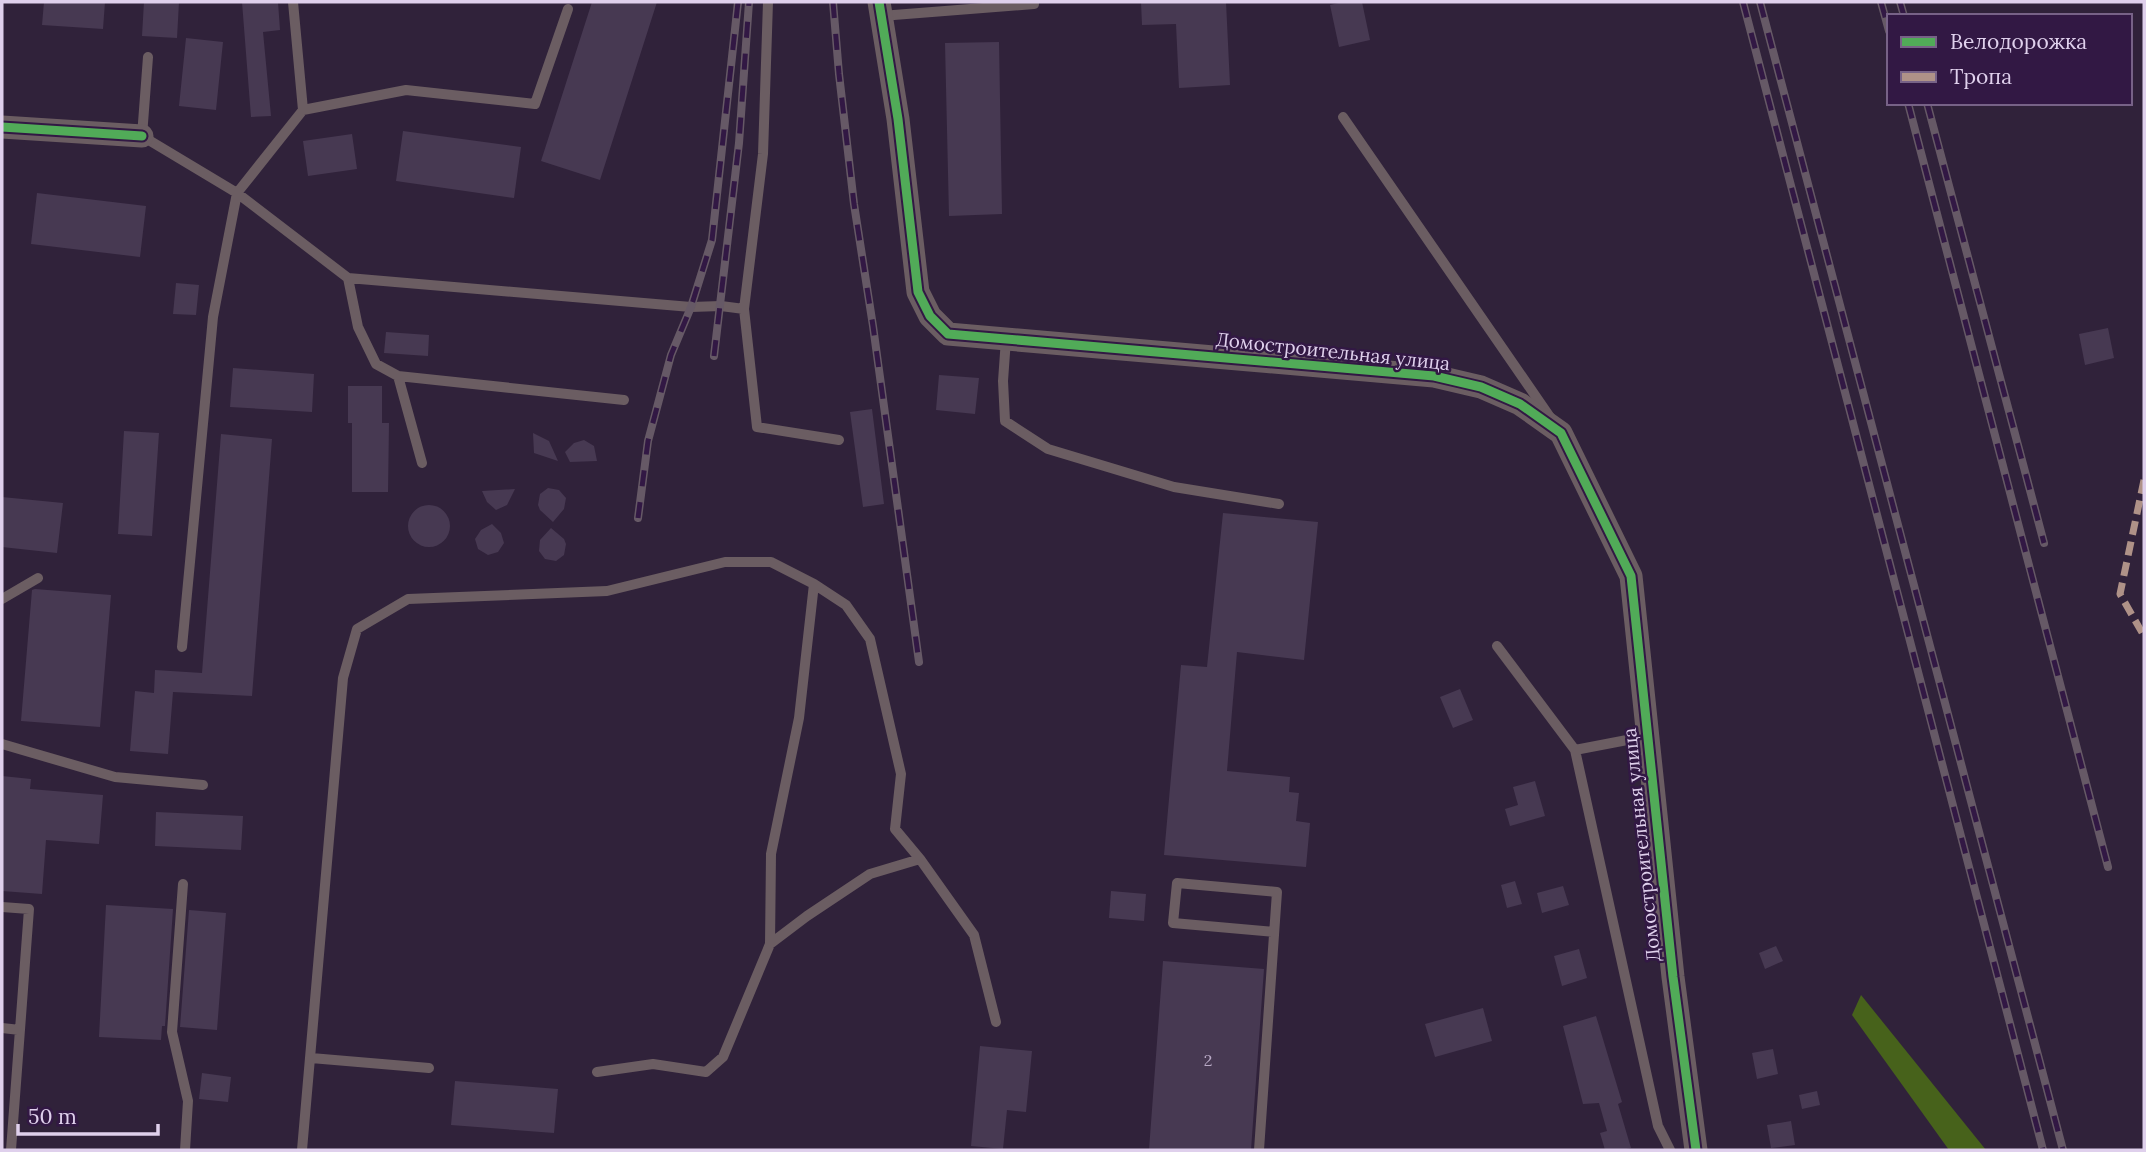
<svg xmlns="http://www.w3.org/2000/svg" width="2146" height="1152" font-family="Lora,serif">
<style>
.forest{fill:#47621b}
.building{fill:#473952}
.lines{fill:none;stroke-linecap:round;stroke-linejoin:round}
.lane{stroke:#6b5d62;stroke-width:10}
.street{stroke:#6b5d62;stroke-width:23}
.rail-casing{stroke:#665966;stroke-width:8}
.rail{stroke:#321844;stroke-width:5;stroke-dasharray:16;stroke-linecap:butt}
.quiet{stroke:#af9288;stroke-width:7;stroke-dasharray:14 7;stroke-linecap:butt}
.cycleway-casing{stroke:#321844;stroke-width:13}
.cycleway{stroke:#51ab58;stroke-width:9}
.labels{text-anchor:middle;dominant-baseline:central;stroke-width:5;stroke-linejoin:round;paint-order:stroke}
.number-label{font-size:16px;fill:#b9aac6}
.street-label{font-size:19px;fill:#dfd0ec;stroke:#321844}
</style>
<rect width="100%" height="100%" fill="#30223a"/>
<path class="forest" d="M 1861,995 L 1986,1150 L 1949,1150 L 1852,1015 Z"/>
<path class="building" d="M 44,2 L 105,2 L 103,29 L 42,25 Z
M 144,2 L 179,2 L 177,38 L 142,36 Z
M 242,2 L 278,2 L 280,30 L 263,32 L 271,116 L 251,117 Z
M 592,2 L 657,2 L 600,180 L 541,161 Z
M 1141,2 L 1226,2 L 1230,85 L 1179,88 L 1176,24 L 1142,25 Z
M 1343,2 L 1362,2 L 1370,40 L 1339,47 L 1330,5 Z
M 186,38 L 223,42 L 216,110 L 179,106 Z
M 999,42 L 1002,214 L 949,216 L 945,43 Z
M 403,131 L 521,147 L 514,198 L 396,181 Z
M 352,134 L 357,169 L 308,176 L 303,141 Z
M 37,193 L 146,206 L 140,257 L 31,244 Z
M 176,283 L 199,285 L 196,315 L 173,314 Z
M 2108,328 L 2114,358 L 2085,365 L 2079,334 Z
M 386,332 L 429,335 L 428,356 L 384,353 Z
M 233,368 L 314,374 L 312,412 L 230,407 Z
M 939,375 L 979,378 L 975,414 L 936,410 Z
M 348,386 L 382,386 L 382,423 L 389,423 L 388,492 L 352,492 L 352,423 L 348,423 Z
M 872,409 L 884,504 L 863,507 L 850,412 Z
M 124,431 L 159,433 L 152,536 L 118,534 Z
M 533,433 L 549,441 L 558,461 L 534,453 Z
M 221,434 L 272,439 L 252,696 L 173,692 L 168,754 L 130,751 L 135,691 L 154,693 L 155,670 L 202,673 Z
M 584,440 L 594,446 L 597,461 L 570,462 L 565,452 L 574,443 Z
M 548,488 L 559,490 L 566,498 L 564,509 L 553,522 L 540,510 L 538,505 L 540,494 Z
M 515,489 L 507,505 L 496,510 L 487,502 L 482,491 Z
M 2,497 L 63,503 L 57,553 L 2,547 Z
M408 526a21 21 0 1 1 42 0a21 21 0 1 1-42 0Z
M 1223,513 L 1318,522 L 1304,660 L 1237,652 L 1227,771 L 1290,777 L 1289,792 L 1299,793 L 1296,821 L 1310,823 L 1306,867 L 1164,855 L 1181,665 L 1207,667 Z
M 492,524 L 501,533 L 504,543 L 498,552 L 488,555 L 478,549 L 475,539 L 481,530 Z
M 551,528 L 564,539 L 566,544 L 564,555 L 556,561 L 545,559 L 539,551 L 540,540 Z
M 35,589 L 111,595 L 100,727 L 21,721 L 32,590 Z
M 1460,689 L 1473,720 L 1453,728 L 1440,697 Z
M 2,776 L 31,779 L 30,789 L 103,795 L 99,844 L 46,840 L 42,894 L 2,891 Z
M 1535,781 L 1545,816 L 1510,826 L 1505,809 L 1518,805 L 1513,787 Z
M 156,812 L 243,816 L 241,850 L 155,846 Z
M 1515,881 L 1522,904 L 1507,908 L 1501,885 Z
M 1563,886 L 1569,905 L 1542,913 L 1537,893 Z
M 1111,891 L 1146,894 L 1144,921 L 1109,918 Z
M 106,905 L 173,909 L 165,1026 L 162,1026 L 161,1040 L 99,1037 Z
M 189,910 L 226,913 L 217,1030 L 180,1027 Z
M 1776,946 L 1783,961 L 1765,969 L 1759,953 Z
M 1579,949 L 1587,978 L 1562,986 L 1554,956 Z
M 1163,961 L 1264,969 L 1251,1150 L 1149,1150 Z
M 1483,1008 L 1492,1041 L 1435,1057 L 1425,1024 Z
M 1596,1016 L 1622,1102 L 1618,1104 L 1631,1148 L 1622,1150 L 1605,1150 L 1600,1133 L 1607,1131 L 1599,1103 L 1583,1104 L 1563,1026 Z
M 980,1046 L 1032,1051 L 1026,1112 L 1007,1110 L 1003,1149 L 971,1146 Z
M 1773,1049 L 1778,1074 L 1757,1079 L 1752,1053 Z
M 202,1073 L 231,1077 L 228,1102 L 199,1099 Z
M 455,1081 L 558,1089 L 554,1133 L 451,1125 Z
M 1817,1091 L 1820,1105 L 1802,1109 L 1799,1095 Z
M 1791,1121 L 1795,1145 L 1771,1148 L 1767,1125 Z"/>
<g class="lines">
<path class="lane" d="M 768,2 L 763,154 L 744,309 L 757,427 L 839,440
M 881,16 L 1034,4 L 1034,2
M 148,57 L 142,136 L 237,193 L 348,278 L 691,307 L 721,306 L 744,309
M 303,110 L 406,90 L 535,104 L 568,9
M 1343,117 L 1550,417
M 348,278 L 358,327 L 376,364 L 398,376 L 624,400
M 1006,339 L 1003,381 L 1005,421 L 1048,449 L 1174,487 L 1279,504
M 398,376 L 422,463
M 2,599 L 38,578
M 1497,646 L 1575,750
M 182,647 L 213,317 L 237,193 L 303,110 L 293,2
M 1648,736 L 1575,750 L 1658,1126 L 1670,1150
M 2,744 L 115,777 L 203,785
M 183,884 L 172,1032 L 188,1101 L 185,1150
M 2,907 L 29,909 L 11,1150
M 770,944 L 807,916 L 870,874 L 920,859
M 2,1028 L 20,1030
M 311,1058 L 429,1068
M 597,1072 L 653,1064 L 706,1072 L 723,1057 L 770,944 L 771,854 L 799,718 L 814,584
M 302,1150 L 343,678 L 357,629 L 408,599 L 607,591 L 725,562 L 771,562 L 814,584 L 846,605 L 870,639 L 901,774 L 895,829 L 920,859 L 974,935 L 996,1022
M 1259,1150 L 1277,892 L 1177,883 L 1173,923 L 1274,932"/>
<path class="street" d="M 879,2 L 898,119 L 918,292 L 930,316 L 948,334 L 1434,376 L 1481,387 L 1520,404 L 1561,433 L 1631,576 L 1673,977 L 1696,1150
M 2,127 L 142,136"/>
<g class="rail-casing">
<path id="rail" d="M 833,2 L 839,74 L 854,204 L 873,326 L 919,662
M 1743,2 L 2043,1150
M 1760,2 L 2063,1150
M 1881,2 L 1889,31
M 1900,2 L 1904,16
M 1908,103 L 2108,867
M 1927,103 L 2044,543
M 714,356 L 739,143 L 749,2
M 638,518 L 648,441 L 671,355 L 691,307 L 712,240 L 738,2"/>
</g>
<use href="#rail" class="rail"/>
<path class="quiet" d="M 2144,480 L 2120,594 L 2144,636"/>
<g class="cycleway-casing">
<path id="cycleway" d="M 879,2 L 898,119 L 918,292 L 930,316 L 948,334 L 1434,376 L 1481,387 L 1520,404 L 1561,433 L 1631,576 L 1673,977 L 1696,1150
M 2,127 L 142,136"/>
</g>
<use href="#cycleway" class="cycleway"/>
</g>
<g class="labels">
<g class="number-label">
<text x="1208" y="1060">2</text>
</g>
<g class="street-label">
<text transform="translate(1333 351) rotate(6)">Домостроительная улица</text>
<text transform="translate(1641 845) rotate(-96)">Домостроительная улица</text>
</g>
</g>
<rect width="2146" height="1152" fill="none" stroke="#dfd0ec" stroke-width="7"/>
<rect x="1887" y="14" width="245" height="91" fill="#321844" stroke="#776287" stroke-width="2"/>
<rect x="1901" y="37" width="35" height="10" fill="#51ab58" stroke="#776287" stroke-width="2"/>
<text x="1950" y="49" font-size="21" fill="#dfd0ec">Велодорожка</text>
<rect x="1901" y="72" width="35" height="10" fill="#af9288" stroke="#776287" stroke-width="2"/>
<text x="1950" y="84" font-size="21" fill="#dfd0ec">Тропа</text>
<path d="M18 1124v10h140v-10" fill="none" stroke="#dfd0ec" stroke-width="3.5"/>
<text x="28" y="1124" font-size="21" fill="#dfd0ec" stroke="#321844" stroke-width="5" paint-order="stroke">50 m</text>
</svg>
